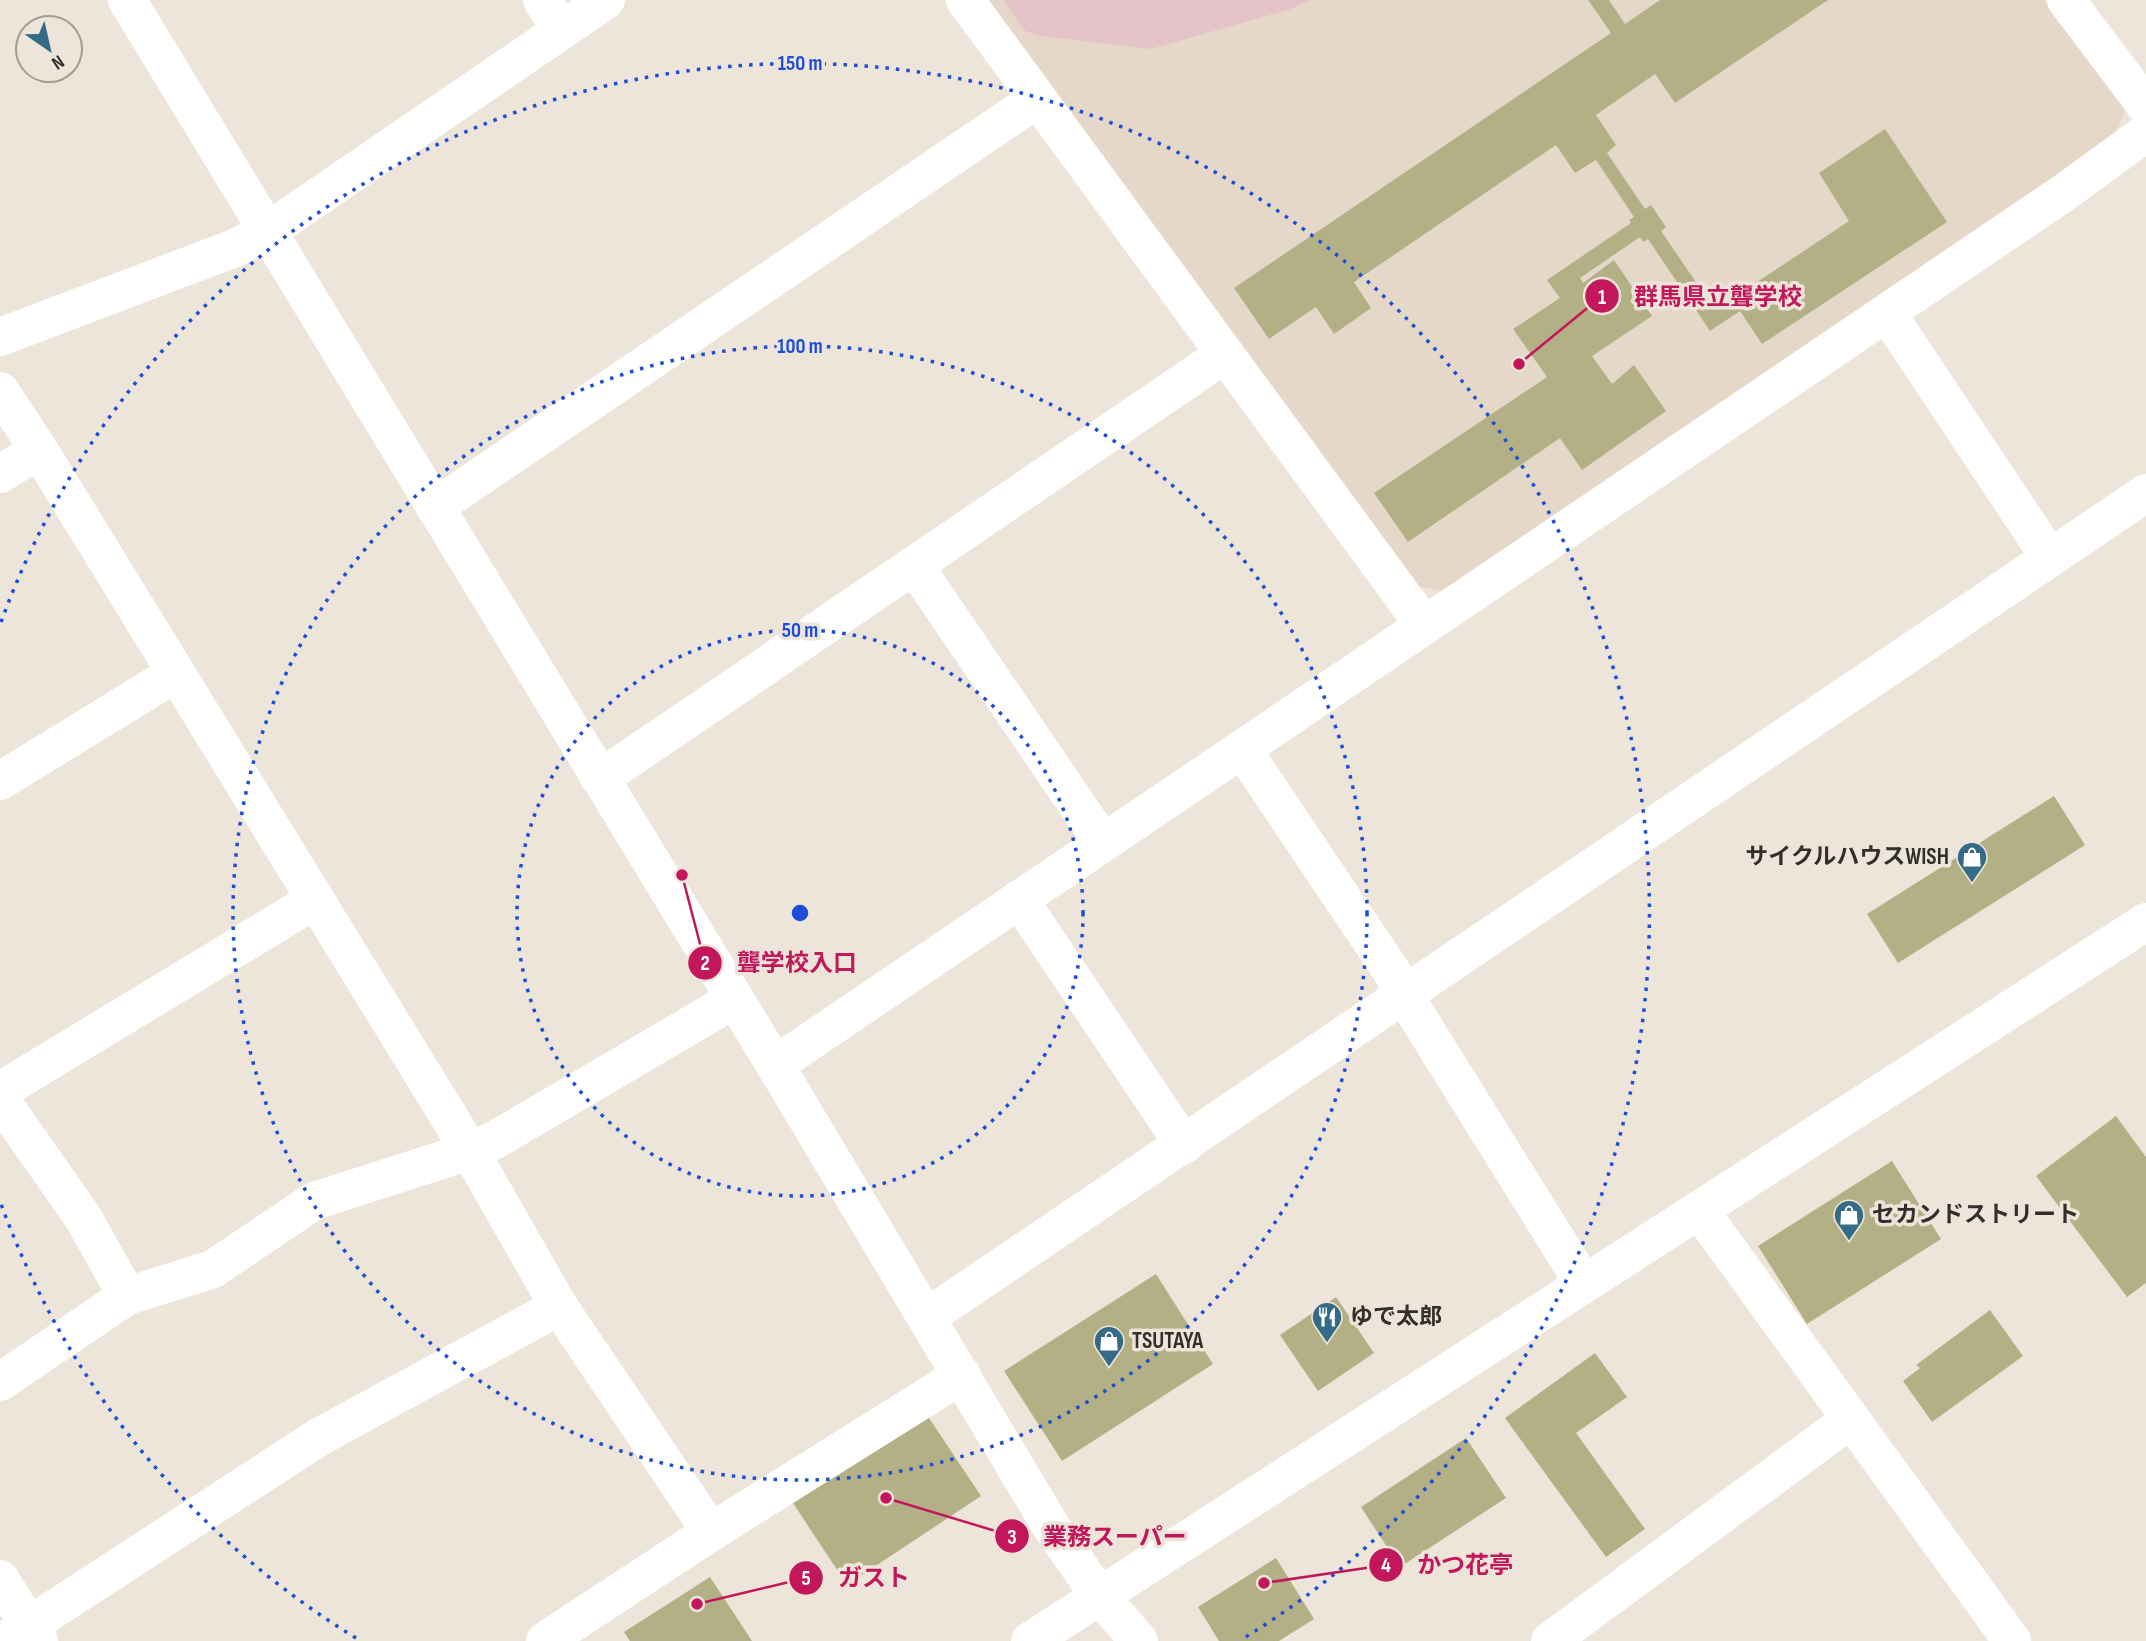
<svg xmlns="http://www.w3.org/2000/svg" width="2146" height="1641" font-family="'Sofia Sans Condensed','Noto Sans JP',sans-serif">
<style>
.built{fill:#e6d8c8}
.green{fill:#e5c4c9}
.building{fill:#b4b085}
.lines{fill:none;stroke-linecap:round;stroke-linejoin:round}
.minor{stroke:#fff;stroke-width:38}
.ring{fill:none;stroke:#1d4ed8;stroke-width:3.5;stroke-dasharray:3.5 7}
.labels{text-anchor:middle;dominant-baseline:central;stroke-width:7;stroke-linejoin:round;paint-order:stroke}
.poi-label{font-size:23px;font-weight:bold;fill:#322f2b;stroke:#eee5da;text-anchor:start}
.centre{fill:#1d4ed8;stroke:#eee5da;stroke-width:3.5}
.ring-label{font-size:21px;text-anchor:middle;font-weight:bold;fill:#1d4ed8;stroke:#eee5da;stroke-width:7;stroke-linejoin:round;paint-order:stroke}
.leader{fill:none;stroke:#c2185b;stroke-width:2.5}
.callout-dot{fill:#c2185b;stroke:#eee5da;stroke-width:2.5}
.mark-label{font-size:21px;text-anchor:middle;font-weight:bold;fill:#fff}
.callout-label{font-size:24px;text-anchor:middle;font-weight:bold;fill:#c2185b;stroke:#eee5da;stroke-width:7;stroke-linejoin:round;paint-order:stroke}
</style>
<rect width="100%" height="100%" fill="#eee5da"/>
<path class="built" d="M 989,0 L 2044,0 L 2125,110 L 2113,142 L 1443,591 L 1420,587 Z"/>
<path class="green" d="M 1003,0 L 1311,0 L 1288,10 L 1151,49 L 1040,36 L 1025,31 Z"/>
<path class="building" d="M 1588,0 L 1609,0 L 1625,24 L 1660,0 L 1828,0 L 1675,103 L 1655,74 L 1596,115 L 1616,145 L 1607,153 L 1645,209 L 1651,205 L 1666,227 L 1661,231 L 1715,310 L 1849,221 L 1819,173 L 1885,129 L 1947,222 L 1762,344 L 1740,311 L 1710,331 L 1648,239 L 1643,242 L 1640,237 L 1580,278 L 1583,283 L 1614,260 L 1652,316 L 1592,356 L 1612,384 L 1634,365 L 1666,411 L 1582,470 L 1560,438 L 1408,542 L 1374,493 L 1547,377 L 1513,329 L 1560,298 L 1547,280 L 1631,223 L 1629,220 L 1634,217 L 1596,160 L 1575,173 L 1556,145 L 1354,282 L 1371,308 L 1334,334 L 1316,307 L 1269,339 L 1234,288 L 1611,33 Z
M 2054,796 L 2085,845 L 1898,963 L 1867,914 Z
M 2116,1116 L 2146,1157 L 2146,1283 L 2127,1297 L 2036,1176 Z
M 1892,1161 L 1941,1239 L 1807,1324 L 1758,1246 Z
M 1156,1274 L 1213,1364 L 1062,1461 L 1004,1371 Z
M 1336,1297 L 1374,1353 L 1318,1391 L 1280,1335 Z
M 1990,1310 L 2023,1356 L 1932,1422 L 1903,1381 L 1920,1368 L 1916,1365 Z
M 1595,1353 L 1627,1397 L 1576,1433 L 1645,1529 L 1606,1557 L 1505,1418 Z
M 925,1412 L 981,1496 L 847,1585 L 791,1500 Z
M 1466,1438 L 1506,1498 L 1400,1567 L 1361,1507 Z
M 1276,1558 L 1314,1619 L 1279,1641 L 1219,1641 L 1198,1607 Z
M 710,1577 L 752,1641 L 630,1641 L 624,1632 Z"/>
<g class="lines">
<path class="minor" d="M 127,0 L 775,1065 L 1052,1528 L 1099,1595 L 1139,1641
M 542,0 L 561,30
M 965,0 L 1424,625
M 2066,0 L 2146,106
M 1887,313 L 2050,558
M 0,337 L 235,248 L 268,231 L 606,0
M 0,391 L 39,450 L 470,1151 L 558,1305 L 711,1532
M 0,474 L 39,450
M 434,506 L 456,493 L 1037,99
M 914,565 L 1103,843
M 1242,749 L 1392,972 L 1404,995 L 1584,1284
M 598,776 L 620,765 L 1225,354
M 0,781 L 176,673
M 1019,899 L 1184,1145
M 775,1065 L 2062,194 L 2146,133
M 0,1091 L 315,900
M 0,1099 L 84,1219 L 127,1296
M 1700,1211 L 2012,1641
M 927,1317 L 2146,493
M 0,1382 L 127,1296 L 213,1269 L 314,1201 L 470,1151 L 495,1140 L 735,999
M 0,1579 L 39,1641
M 5,1641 L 319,1437 L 538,1318 L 558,1305
M 545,1641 L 711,1532 L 962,1375
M 1030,1641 L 2146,922
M 1550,1641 L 1851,1419"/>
</g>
<g class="ring">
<circle cx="800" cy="913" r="283"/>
<circle cx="800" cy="913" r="567"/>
<path d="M356 1638A850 850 0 0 1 1 1204M1 622A850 850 0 1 1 1244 1638"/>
</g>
<defs>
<g id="shop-pin" transform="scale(1.575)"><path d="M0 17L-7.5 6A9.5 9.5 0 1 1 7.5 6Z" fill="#346b86" stroke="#eee5da"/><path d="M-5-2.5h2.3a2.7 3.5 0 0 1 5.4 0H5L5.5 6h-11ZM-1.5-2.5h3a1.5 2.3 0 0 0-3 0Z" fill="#fff"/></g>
<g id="restaurant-pin" transform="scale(1.575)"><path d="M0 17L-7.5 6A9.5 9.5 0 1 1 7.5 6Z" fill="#346b86" stroke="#eee5da"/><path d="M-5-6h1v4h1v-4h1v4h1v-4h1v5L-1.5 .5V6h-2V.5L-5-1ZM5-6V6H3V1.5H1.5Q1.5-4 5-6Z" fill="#fff"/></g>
</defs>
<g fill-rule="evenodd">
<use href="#shop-pin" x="1972" y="857"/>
<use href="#shop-pin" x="1849" y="1215"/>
<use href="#restaurant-pin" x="1327" y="1317"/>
<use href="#shop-pin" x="1109" y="1341"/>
</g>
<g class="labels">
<g class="poi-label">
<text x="1949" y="857" text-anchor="end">サイクルハウスWISH</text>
<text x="1872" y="1215">セカンドストリート</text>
<text x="1350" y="1317">ゆで太郎</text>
<text x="1132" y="1341">TSUTAYA</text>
</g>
</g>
<circle cx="800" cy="913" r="10" class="centre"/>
<g class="ring-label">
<text x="800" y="70">150 m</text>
<text x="800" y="353">100 m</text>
<text x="800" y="637">50 m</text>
</g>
<path class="leader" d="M1519 364L1602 296M682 875L705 963M886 1498L1012 1536M1264 1583L1386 1565M697 1604L806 1578"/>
<g class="callout-dot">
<circle cx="1519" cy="364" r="7"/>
<circle cx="682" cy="875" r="7"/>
<circle cx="886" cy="1498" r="7"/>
<circle cx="1264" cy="1583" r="7"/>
<circle cx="697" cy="1604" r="7"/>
<circle cx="1602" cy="296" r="18"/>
<circle cx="705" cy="963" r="18"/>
<circle cx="1012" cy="1536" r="18"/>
<circle cx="1386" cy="1565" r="18"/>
<circle cx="806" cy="1578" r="18"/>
</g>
<g class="mark-label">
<text x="1602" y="304">1</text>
<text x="705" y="970">2</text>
<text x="1012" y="1544">3</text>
<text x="1386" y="1572">4</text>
<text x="806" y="1585">5</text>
</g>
<g class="callout-label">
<text x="1718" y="305">群馬県立聾学校</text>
<text x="797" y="971">聾学校入口</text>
<text x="1115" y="1545">業務スーパー</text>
<text x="1465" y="1573">かつ花亭</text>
<text x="874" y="1586">ガスト</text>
</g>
<g transform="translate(49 49) rotate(146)"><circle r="33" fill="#eee5da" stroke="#a39c94" stroke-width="2"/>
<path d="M0-5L12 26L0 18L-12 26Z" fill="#346b86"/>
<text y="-10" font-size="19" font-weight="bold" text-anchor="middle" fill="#322f2b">N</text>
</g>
</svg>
